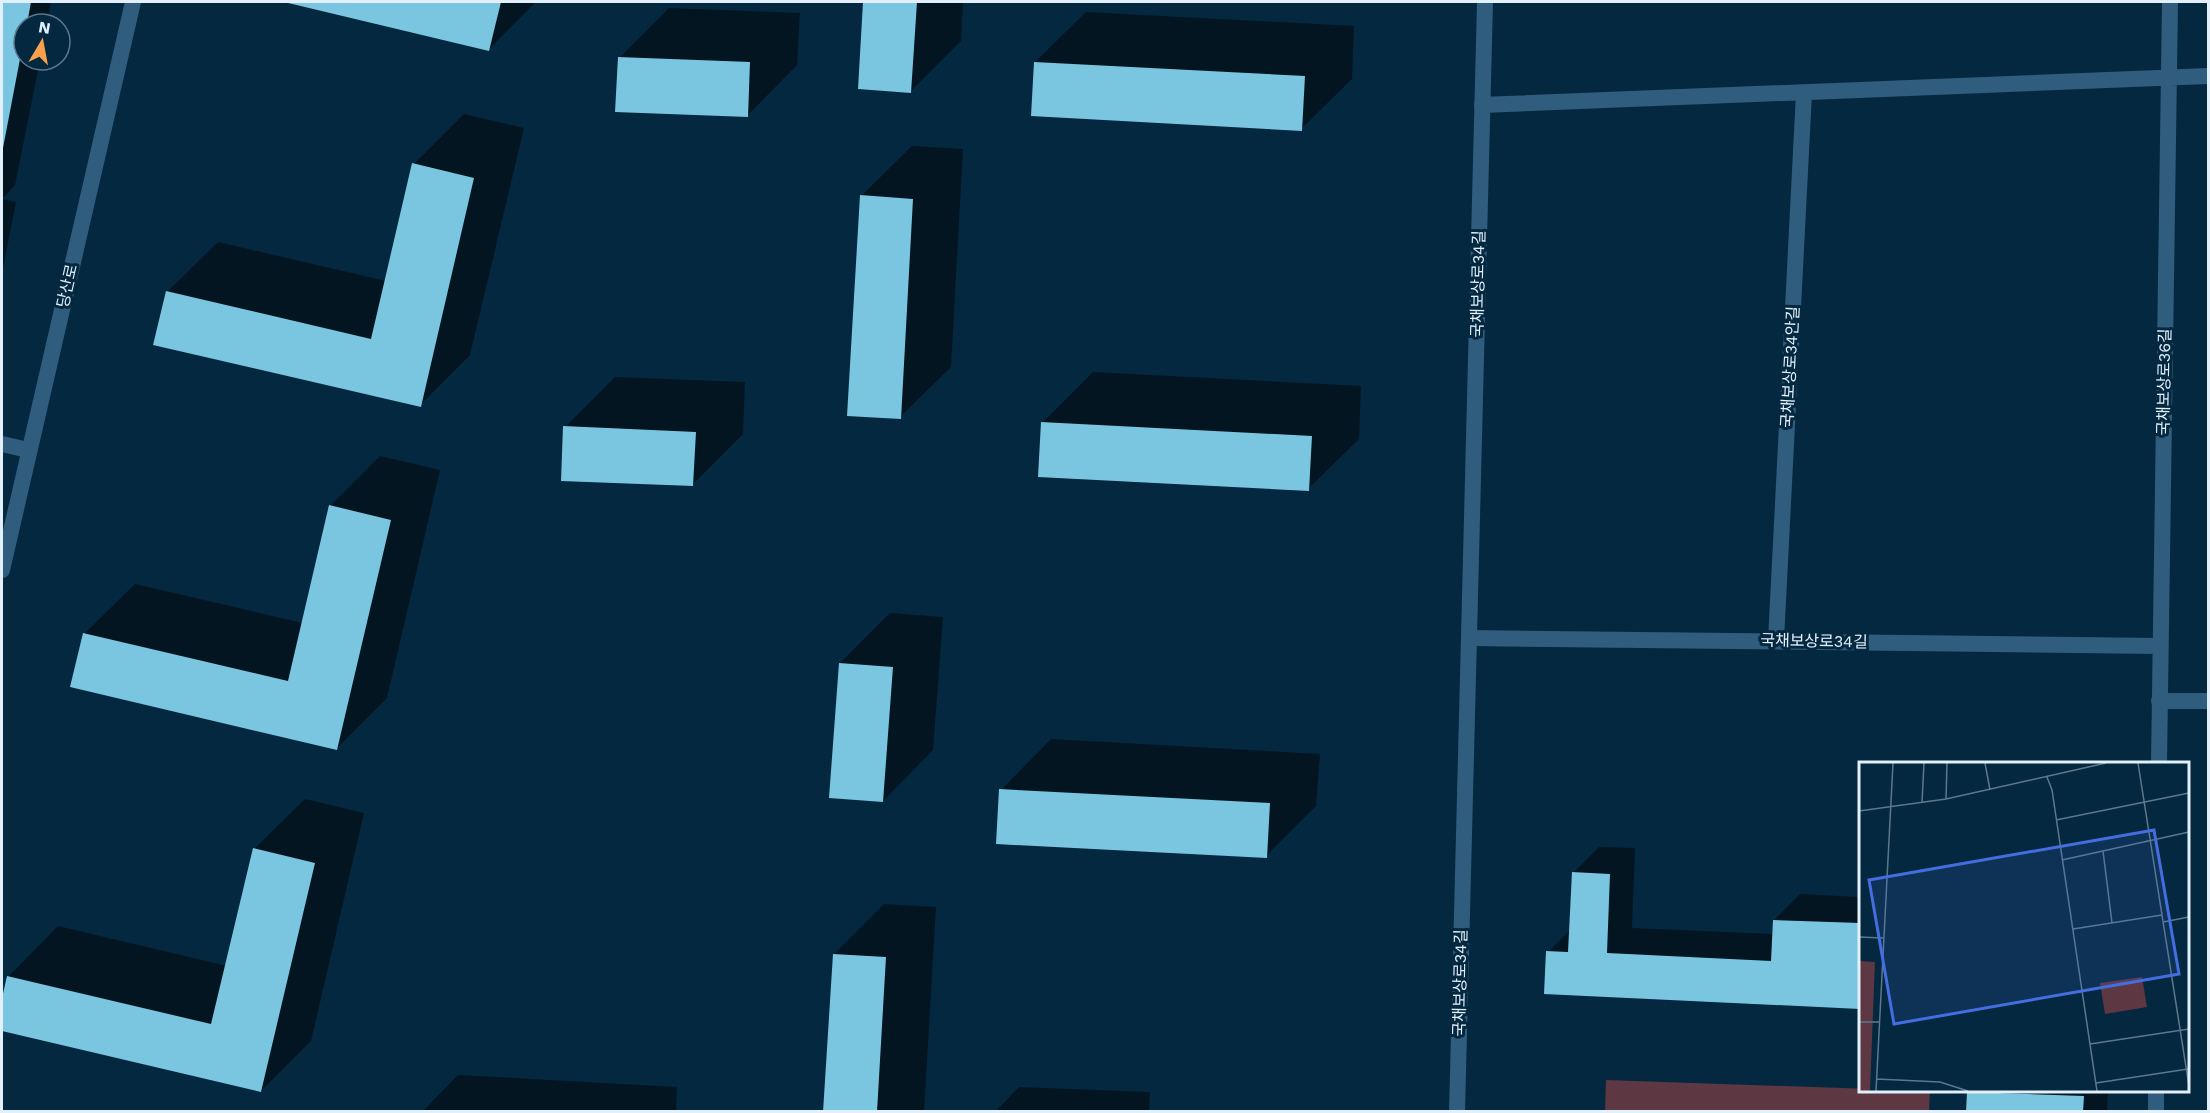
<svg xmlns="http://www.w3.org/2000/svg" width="2210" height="1113" font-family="'Work Sans','Noto Sans KR',sans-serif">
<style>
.park{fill:#5d3742}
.shadow{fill:#0007}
.building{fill:#7ac6e0}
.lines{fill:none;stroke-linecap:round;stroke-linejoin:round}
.minor{stroke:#305d7d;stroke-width:16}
.secondary{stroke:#305d7d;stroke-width:16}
.labels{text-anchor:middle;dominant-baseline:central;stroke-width:6;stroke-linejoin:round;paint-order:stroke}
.street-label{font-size:16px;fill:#e2f0fc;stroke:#04283f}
.inset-road{fill:none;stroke:#5d788b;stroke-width:1.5}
.view{fill:#446edf;fill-opacity:0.15;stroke:#446edf;stroke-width:3}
.inset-edge{fill:none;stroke:#e2f0fc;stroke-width:3}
</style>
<rect width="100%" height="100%" fill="#04283f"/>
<path class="park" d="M 1606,1080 L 1930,1091 L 1929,1111 L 1605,1111 Z"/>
<path class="shadow" d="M 2,2 L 51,2 L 47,24 L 24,24 L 24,60 L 40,60 L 15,185 L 2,199 L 16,202 L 2,273 Z
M 286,2 L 536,2 L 489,49 Z
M 864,2 L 963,2 L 961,41 L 911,91 L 859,88 Z
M 669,8 L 800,13 L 797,65 L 747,116 L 619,58 Z
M 1086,12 L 1354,26 L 1352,79 L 1301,129 L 1035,62 Z
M 464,114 L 524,128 L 470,355 L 420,405 L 167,292 L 218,242 L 386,281 L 414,164 Z
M 912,146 L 963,149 L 951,367 L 900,417 L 861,196 Z
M 1093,372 L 1361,386 L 1359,439 L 1308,489 L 1042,423 Z
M 615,377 L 745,382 L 743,434 L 693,484 L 565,427 Z
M 380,456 L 440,470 L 387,698 L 337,748 L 84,634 L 135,584 L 303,623 L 330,506 Z
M 890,613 L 943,617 L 933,750 L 883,801 L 840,663 Z
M 1051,739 L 1320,754 L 1316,806 L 1266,856 L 1001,790 Z
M 305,799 L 364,813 L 311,1041 L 261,1091 L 2,1030 L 2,1005 L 8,977 L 58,926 L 227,966 L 254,849 Z
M 1599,847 L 1635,848 L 1632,928 L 1774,934 L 1774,920 L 1800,894 L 1860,897 L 1860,1007 L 1546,993 L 1548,952 L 1571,929 L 1573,873 Z
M 884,904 L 936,907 L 924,1112 L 825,1112 L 834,954 Z
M 458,1075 L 677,1087 L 676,1112 L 422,1112 Z
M 1019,1087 L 1150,1092 L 1149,1112 L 995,1112 Z
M 1971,1090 L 2108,1090 L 2107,1112 L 1968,1112 Z"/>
<path class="building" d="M 2,2 L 31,2 L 27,24 L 24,24 L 24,38 L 3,148 Z
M 284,2 L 501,2 L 489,51 Z
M 863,2 L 917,2 L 911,93 L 858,89 Z
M 618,57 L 750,62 L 748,117 L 615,112 Z
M 1034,62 L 1305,76 L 1302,131 L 1031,116 Z
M 412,163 L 474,178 L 421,407 L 153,345 L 166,291 L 371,339 Z
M 860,195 L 913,199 L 901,419 L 847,416 Z
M 1041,422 L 1312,436 L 1309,491 L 1038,477 Z
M 563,426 L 696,432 L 693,486 L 561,481 Z
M 329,505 L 391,520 L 337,750 L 70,687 L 83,633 L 288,681 Z
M 839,663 L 893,667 L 883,802 L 829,798 Z
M 999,789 L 1270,803 L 1267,858 L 996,844 Z
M 253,848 L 315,863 L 261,1092 L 2,1031 L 2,998 L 7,976 L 211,1024 Z
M 1572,872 L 1610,874 L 1607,953 L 1771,961 L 1773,920 L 1860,923 L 1860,1009 L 1544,994 L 1546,951 L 1568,952 Z
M 833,954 L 886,957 L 877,1112 L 823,1112 Z
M 1967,1092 L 2084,1096 L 2083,1112 L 1966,1112 Z"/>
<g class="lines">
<path class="minor" d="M 1482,105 L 2208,76
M 2,444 L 28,450
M 1469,638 L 2159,646
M 1776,640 L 1804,93
M 2159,701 L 2208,701
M 2159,764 L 2170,2
M 2156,1112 L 2156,1090"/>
<path class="secondary" d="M 2,570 L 133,2
M 1457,1112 L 1485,2"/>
</g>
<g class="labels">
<g class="street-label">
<text transform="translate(1478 284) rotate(-89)">국채보상로34길</text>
<text transform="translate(67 286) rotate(-77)">당산로</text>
<text transform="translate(1790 367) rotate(-87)">국채보상로34안길</text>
<text transform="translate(2164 382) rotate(-89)">국채보상로36길</text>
<text transform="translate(1814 641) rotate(1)">국채보상로34길</text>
<text transform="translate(1460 983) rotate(-89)">국채보상로34길</text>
</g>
</g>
<g transform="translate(1859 762)">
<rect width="330" height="330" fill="#04283f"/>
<path d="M 0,199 L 16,200 L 11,329 L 0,329 ZM 283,215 L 288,245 L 246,252 L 241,221 Z" fill="#5d3742"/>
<path class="inset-road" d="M 126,1 L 131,28M 279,1 L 330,324M 188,15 L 193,28 L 238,329M 87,37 L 88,1M 63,41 L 65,1M 0,49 L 87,37 L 247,1M 197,58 L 330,31M 244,89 L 253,161M 203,98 L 330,70M 304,160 L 330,155M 214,167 L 303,153M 0,175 L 24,176M 0,260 L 20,260M 231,282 L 330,267M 18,317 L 81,320 L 109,329M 237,321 L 329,307M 17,329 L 34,1"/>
<path class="view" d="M 295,68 L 320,212 L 35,262 L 10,118 Z"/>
<rect width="330" height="330" class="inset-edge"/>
</g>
<rect width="2210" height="1113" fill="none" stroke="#e2f0fc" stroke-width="6"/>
<g transform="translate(42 42) rotate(10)"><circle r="28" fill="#04283f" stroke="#5d788b" stroke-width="1.5"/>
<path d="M0-4.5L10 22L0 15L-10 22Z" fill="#f9a04c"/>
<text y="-9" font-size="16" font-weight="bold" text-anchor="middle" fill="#e2f0fc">N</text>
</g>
</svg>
